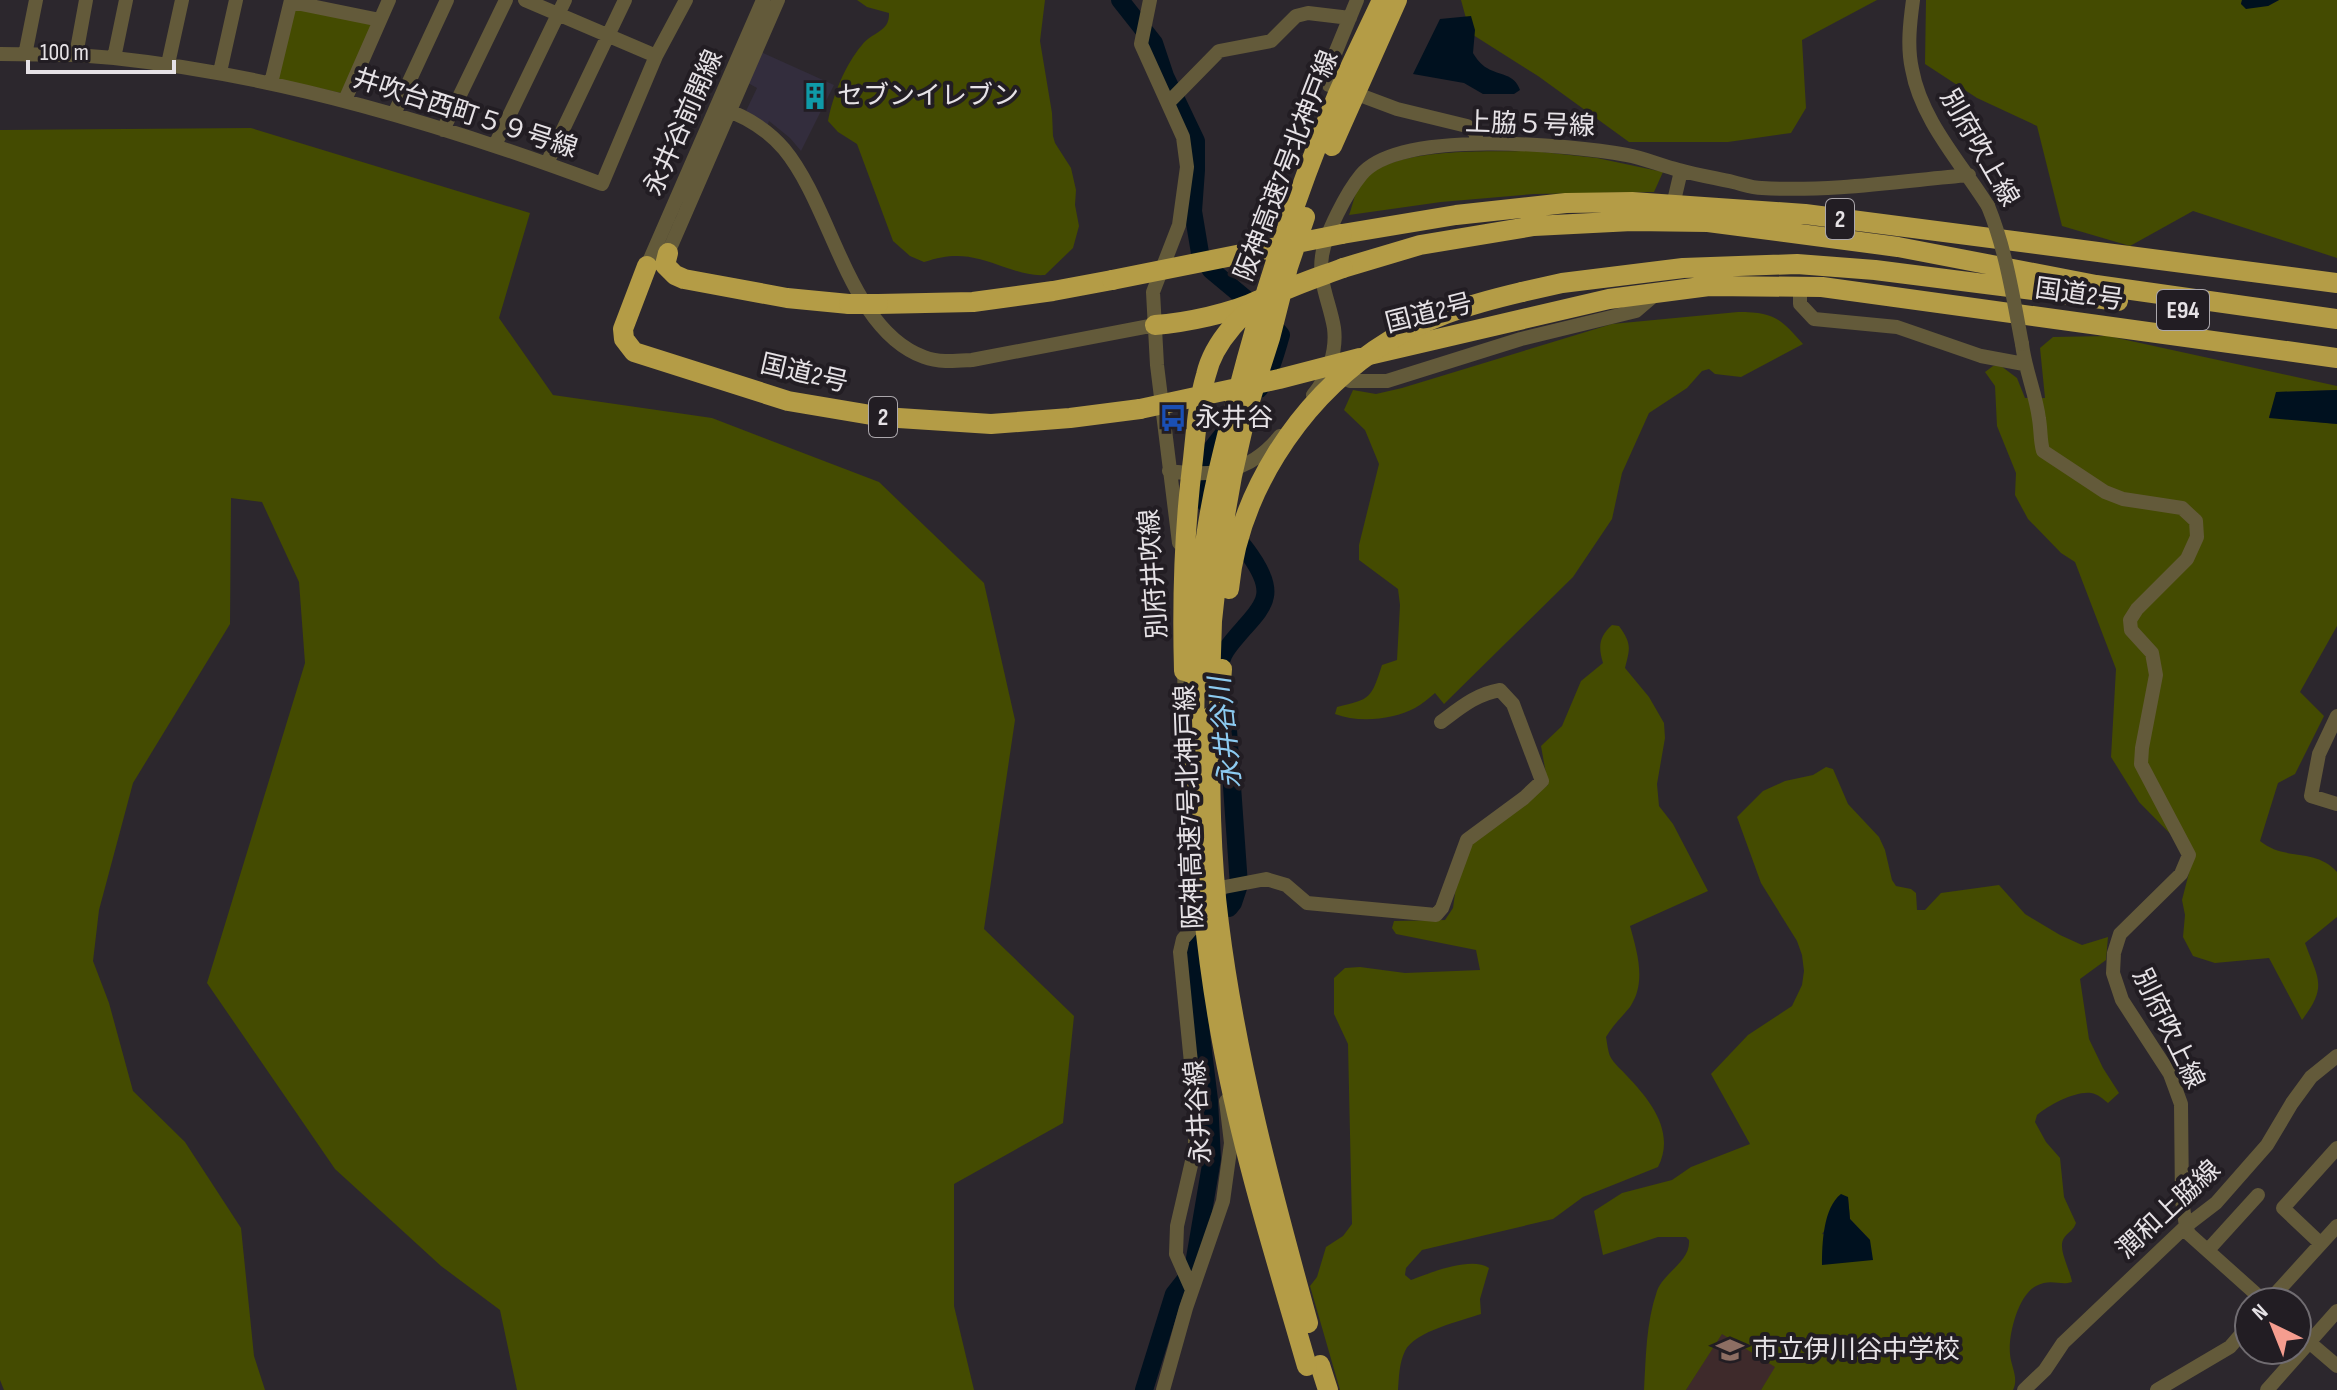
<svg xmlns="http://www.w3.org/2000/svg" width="2337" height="1390" font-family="'Sofia Sans Condensed','Noto Sans JP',sans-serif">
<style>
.commercial{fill:#332d3d}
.education{fill:#3e2a2b}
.green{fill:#444b01;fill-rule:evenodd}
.water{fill:#00111f}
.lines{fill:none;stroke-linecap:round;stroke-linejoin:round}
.river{stroke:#00111f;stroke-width:18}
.minor{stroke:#635a3a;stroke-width:14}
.highway{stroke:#b49c46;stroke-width:20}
.minor-bridge{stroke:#635a3a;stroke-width:14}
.highway-bridge{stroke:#b49c46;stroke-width:20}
.labels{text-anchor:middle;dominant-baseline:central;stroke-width:8;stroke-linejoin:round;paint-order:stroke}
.shield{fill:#221d23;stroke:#aba7ac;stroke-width:2}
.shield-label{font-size:24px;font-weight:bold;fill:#e6e2e6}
.poi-label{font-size:26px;fill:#e6e2e6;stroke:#221d23;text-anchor:start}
.street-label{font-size:26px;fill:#e6e2e6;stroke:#221d23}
.water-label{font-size:28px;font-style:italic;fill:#8dcbf1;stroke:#221d23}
</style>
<rect width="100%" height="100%" fill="#2c272d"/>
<path class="commercial" d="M 761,52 L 834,85 L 801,151 L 790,138 L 769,121 L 767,127 L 746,111 L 757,88 L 748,83 Z"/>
<path class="education" d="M 1722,1333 L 1776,1367 L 1761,1390 L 1686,1390 Z"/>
<path class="green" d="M 857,0 L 1045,0 L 1040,41 L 1052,113 L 1053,136 L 1055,143 L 1071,168 L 1076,190 L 1075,205 L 1079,226 L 1073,248 L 1045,275 C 1031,276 1020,272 1007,268 C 974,256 957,251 924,262 L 910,256 L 893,241 L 857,144 L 838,132 L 828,121 C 833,95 845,65 862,45 C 872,32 890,32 889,13 L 867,7 Z
M 1461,0 L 1877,0 L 1802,40 L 1806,108 L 1791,133 L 1728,142 L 1629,142 L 1538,76 L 1470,33 Z
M 1926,0 L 2242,0 L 2241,4 L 2268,6 L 2279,0 L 2337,0 L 2337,258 L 2193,211 L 2130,246 L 2062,226 L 2037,126 L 1977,98 L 1925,64 Z
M 294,6 L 372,25 L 341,93 L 278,79 Z
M 251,128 L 530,213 L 499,318 L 553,395 L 712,418 L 879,482 L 984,583 L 1015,720 L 984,929 L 1074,1016 L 1063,1123 L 954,1184 L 954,1306 L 974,1390 L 517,1390 L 500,1310 L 441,1266 L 335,1169 L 207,983 L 305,663 L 299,582 L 262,502 L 231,498 L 230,624 L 133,783 L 99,910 L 93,961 L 109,1003 L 133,1091 L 185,1142 L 241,1228 L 254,1356 L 265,1390 L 4,1390 L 0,1380 L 0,130 Z
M 1533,151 L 1597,158 L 1663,172 L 1654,192 L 1534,194 L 1441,202 L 1349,215 C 1353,205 1355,189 1363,180 C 1394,146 1489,152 1533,151 Z
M 1738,312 C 1774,312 1780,318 1803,344 L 1741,377 L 1715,374 L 1709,369 L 1702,371 L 1687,388 L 1649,413 L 1622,473 L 1612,519 L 1573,577 L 1444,704 L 1435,693 C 1429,698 1422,704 1415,708 C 1393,720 1358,723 1335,714 L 1337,707 C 1371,699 1371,699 1382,665 L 1397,660 L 1400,605 L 1398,589 L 1359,560 L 1359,545 L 1379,464 L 1365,430 L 1344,410 L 1353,390 L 1376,394 L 1402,388 L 1612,324 Z
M 2108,336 L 2337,386 L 2337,390 L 2277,392 L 2269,417 L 2337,424 L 2337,626 L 2300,692 L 2324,716 L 2295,774 L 2278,783 L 2260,841 C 2286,862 2315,847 2337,872 L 2337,917 L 2305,943 C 2318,979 2328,986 2302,1020 L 2269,958 L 2215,963 L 2193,956 L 2183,937 L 2185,915 L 2182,900 L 2193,857 L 2139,802 L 2111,757 L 2116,669 L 2075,562 L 2061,553 L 2028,519 L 2015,495 L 2016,473 L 1997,426 L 1995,386 L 1985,372 L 1993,366 L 2001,366 L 2017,378 L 2025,398 L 2045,398 L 2040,348 L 2053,337 Z
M 1612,625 L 1619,626 C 1632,644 1630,648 1625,668 L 1649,697 L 1664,723 L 1665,738 L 1657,784 L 1659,806 L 1673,824 L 1708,891 L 1630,926 C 1637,952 1647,982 1630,1007 C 1622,1017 1613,1025 1606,1037 C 1607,1043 1608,1051 1610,1056 C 1613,1063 1622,1070 1627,1076 C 1650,1100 1676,1132 1658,1167 L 1583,1197 L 1553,1219 L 1422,1250 L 1406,1268 L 1405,1275 L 1411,1280 C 1430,1273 1471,1256 1489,1268 L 1480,1299 L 1481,1314 C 1461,1321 1415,1331 1405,1351 C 1399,1363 1399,1378 1398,1390 L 1340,1390 L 1310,1286 L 1317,1277 L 1326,1247 L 1343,1236 L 1352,1224 L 1348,1044 L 1334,1014 L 1334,978 L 1345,968 L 1360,967 L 1405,973 L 1480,970 L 1476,950 L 1396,934 L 1392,928 L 1394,921 L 1445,920 L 1453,908 L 1458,872 L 1476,836 L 1548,785 L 1541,746 L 1562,726 L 1581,681 L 1603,663 C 1598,646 1599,637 1612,625 Z
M 1826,767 L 1833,769 L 1848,804 L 1879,837 L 1885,850 L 1892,880 L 1896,886 L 1911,889 L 1916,893 L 1917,910 L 1925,910 L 1941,893 L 1999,885 L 2025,914 L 2060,935 L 2082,945 L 2108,937 L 2106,960 L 2080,979 L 2089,1039 L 2103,1068 L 2119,1093 L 2108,1103 C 2103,1099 2098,1094 2091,1093 C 2075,1091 2049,1105 2037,1115 L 2035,1122 L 2046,1142 L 2060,1158 L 2064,1197 L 2076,1223 C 2073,1231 2068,1232 2064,1238 C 2057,1248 2070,1269 2072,1282 C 2060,1286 2051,1278 2036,1286 C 2018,1295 2008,1335 2010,1354 C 2011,1367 2019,1378 2013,1390 L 1761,1390 L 1775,1367 L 1722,1334 L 1686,1390 L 1644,1390 C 1646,1356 1646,1323 1657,1291 C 1664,1272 1691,1261 1689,1240 L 1686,1237 L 1658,1237 L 1603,1255 L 1594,1211 L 1622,1193 L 1672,1180 L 1691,1167 L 1750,1144 L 1711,1074 L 1748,1035 L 1792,1006 L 1802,985 L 1804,971 L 1802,955 L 1797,941 L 1761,883 L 1737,817 L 1763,791 L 1785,781 L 1813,775 ZM 1848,1198 L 1850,1219 L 1870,1240 L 1822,1234 Z"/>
<path class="water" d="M 2242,0 L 2279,0 L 2268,6 L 2246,9 L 2241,4 Z
M 1471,16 L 1475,30 L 1473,53 C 1476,58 1481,65 1487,68 C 1500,76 1514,73 1520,90 L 1514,94 L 1483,94 L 1464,83 L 1413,74 L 1440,19 Z
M 2337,390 L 2337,424 L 2269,418 L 2276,392 Z
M 1841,1194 L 1848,1197 L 1850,1219 L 1870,1240 L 1873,1260 L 1822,1265 C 1822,1244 1823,1208 1841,1194 Z"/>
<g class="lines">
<path class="river" d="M 1120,0 L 1154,43 L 1165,76 L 1196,141 L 1196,170 L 1193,211 L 1200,253 L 1211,270 L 1259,310
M 1259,389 C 1271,372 1275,355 1281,335 L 1276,329
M 1217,682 C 1220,653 1226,649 1244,628 C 1252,619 1263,608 1265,596 C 1271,566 1215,516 1197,493 L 1200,464 L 1228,428
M 1220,707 L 1228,730 L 1239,885 L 1233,903 L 1229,908
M 1144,1390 L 1174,1294 L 1193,1270 L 1212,1159 L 1209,1100 L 1190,945 L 1198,938"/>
<path class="minor" d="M 525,0 L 656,56
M 1150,0 L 1141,44 L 1183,137 L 1187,167 L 1179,225 L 1153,292 L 1157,365 L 1179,543
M 1913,0 C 1910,22 1907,47 1912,69 C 1921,120 1961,163 1988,206
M 291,2 L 380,20
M 0,54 L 76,55 L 114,58 L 126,0
M 25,55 L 36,0
M 76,55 L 86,0
M 114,58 C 282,76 444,125 602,184 L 656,56 L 686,0
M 168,64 L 182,0
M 220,72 L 236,0
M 271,83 L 291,0
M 1344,89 L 1329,85 L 1327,73 L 1357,0
M 1357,94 L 1397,109 L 1467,126 L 1476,133 L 1476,143
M 345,100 L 389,0
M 1168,103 L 1219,51 L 1271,41 L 1296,16 L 1308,13 L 1350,18
M 718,107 C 743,115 767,129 784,149 C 833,208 848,329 924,357 C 940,363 956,361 972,360 L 1155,325
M 394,114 L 447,0
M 443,130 L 506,0
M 495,145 L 565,0
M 547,163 L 625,0
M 1673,205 L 1681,171
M 668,253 L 778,0
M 647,266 L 763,0
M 1800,287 L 1800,304 L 1814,319 L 1897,327 L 1981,356 L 2024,364
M 2022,344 C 2025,370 2036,394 2039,419 C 2041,431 2040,440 2043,451 L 2105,492 L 2123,499 L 2182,508 L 2196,521 L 2197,537 L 2187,559 L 2137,609 L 2130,620 L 2131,630 L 2152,653 L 2156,675 L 2142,748 L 2141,764 L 2189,855 L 2181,874 L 2120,934 L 2114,953 L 2113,973 L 2122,1000 L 2170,1074 L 2181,1104 L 2182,1201 L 2186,1226 L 2189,1234 L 2265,1302
M 1336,374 L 1350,381 L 1387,381 L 1521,339 L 1636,311 L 1657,293
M 1313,395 C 1328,377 1337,351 1334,328 C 1330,303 1318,282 1322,256 C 1325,234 1347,192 1361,175 C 1398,128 1572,145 1627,155 C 1644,158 1662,166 1679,170 C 1697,175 1715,178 1733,182 C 1742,184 1752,188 1762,188 C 1831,192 1901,181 1969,175
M 1169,471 C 1214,477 1249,474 1280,436
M 1184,664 L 1185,719
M 2337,716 L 2319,754 L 2311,796 L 2337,804
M 1209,890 L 1266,879 L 1286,885 L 1307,903 L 1436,915 L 1442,908 L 1467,840 L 1524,798 L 1542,781 L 1513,704 L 1500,690 C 1476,694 1460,708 1441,722
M 2320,1243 L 2283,1208 L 2337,1148
M 2208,1250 L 2258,1195
M 1192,1290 L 1176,1254 L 1177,1226 L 1195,1148 L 1195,1103 L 1180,952 L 1183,939 L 1201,918
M 2268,1302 L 2337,1226
M 2309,1342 L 2337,1366
M 1163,1390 L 1186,1308 L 1223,1201 L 1231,1143 L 1226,1101
M 2024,1390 L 2045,1370 L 2063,1343 L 2186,1226 L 2216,1203 L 2267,1145 L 2292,1103 L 2311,1077 L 2337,1056
M 2157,1390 L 2230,1347 L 2249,1325
M 2267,1390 L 2337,1311"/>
<path class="highway" d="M 1342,234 L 1456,215 L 1566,203 L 1632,202 L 1805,214 L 2337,283
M 668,253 L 665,265 L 675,275 L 684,279 L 787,298 L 849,304
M 647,266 L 623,329 L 624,339 L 634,352 L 788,401 L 883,417 L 991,424 L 1070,418 L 1140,409
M 1343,268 L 1420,245 L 1534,226 L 1632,221 L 1708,222 L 1898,247 L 2096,285 L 2337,319
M 1522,292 L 1562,283 L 1683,268 L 1797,264 L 1875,270 L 2118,301
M 878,304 L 973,302 L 1053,291 L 1112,280
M 1155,325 C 1184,323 1233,313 1259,300
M 1369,355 L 1609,299 L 1709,286 L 1822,287 L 2337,358
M 1320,1365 L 1328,1390"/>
<path class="minor-bridge" d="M 1988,206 C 2006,250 2013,297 2022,344"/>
<path class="highway-bridge" d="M 1332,146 L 1397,0
M 1112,280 L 1342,234
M 849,304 L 878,304
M 1140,409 L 1279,379 L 1360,358
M 1229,589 C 1238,495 1297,404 1375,350 C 1419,319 1471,304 1522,292
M 1184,671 C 1182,600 1184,529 1193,459 C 1196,431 1198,402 1206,375 C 1210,357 1220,341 1232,327 C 1258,295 1306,282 1343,268
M 1210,685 L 1212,621 L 1221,538 L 1232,476 L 1247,410 L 1270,338 L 1288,267 L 1305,217
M 1210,717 C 1210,786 1210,856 1219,924 C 1236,1060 1272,1192 1308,1323
M 1217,733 L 1222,669
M 1307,1366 C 1277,1262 1244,1158 1224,1052 C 1193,889 1185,701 1206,537 C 1213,487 1226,440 1238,392 C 1264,291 1297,192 1337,96 C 1351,64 1367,32 1382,0"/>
</g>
<defs>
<g id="building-bare" transform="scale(2.16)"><path d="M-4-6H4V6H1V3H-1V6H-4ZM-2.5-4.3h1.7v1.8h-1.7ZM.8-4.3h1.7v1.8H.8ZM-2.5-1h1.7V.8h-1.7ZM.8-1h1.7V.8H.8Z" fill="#0f9aa8" stroke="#221d23" stroke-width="2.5" paint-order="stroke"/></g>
<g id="bus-bare" transform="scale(2.16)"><path d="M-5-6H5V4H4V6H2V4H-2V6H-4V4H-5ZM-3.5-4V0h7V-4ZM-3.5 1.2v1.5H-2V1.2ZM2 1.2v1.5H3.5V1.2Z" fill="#1a4fb4" stroke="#221d23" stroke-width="2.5" paint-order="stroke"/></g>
<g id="school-bare" transform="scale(2.16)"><path d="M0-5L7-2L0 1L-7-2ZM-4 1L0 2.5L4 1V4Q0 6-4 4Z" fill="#8d6e63" stroke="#221d23" stroke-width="2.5" paint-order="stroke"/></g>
</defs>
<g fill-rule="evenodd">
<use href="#building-bare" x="815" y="96"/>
<use href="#bus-bare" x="1173" y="418"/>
<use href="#school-bare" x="1730" y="1350"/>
</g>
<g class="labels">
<g class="shield">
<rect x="1826" y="199" width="28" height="40" rx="6"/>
<rect x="2157" y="290" width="52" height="40" rx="6"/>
<rect x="869" y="397" width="28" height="40" rx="6"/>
</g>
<g class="shield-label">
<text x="1840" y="219">2</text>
<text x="2183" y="310">E94</text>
<text x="883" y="417">2</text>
</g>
<g class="poi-label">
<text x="837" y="96">セブンイレブン</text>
<text x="1195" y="418">永井谷</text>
<text x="1752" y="1350">市立伊川谷中学校</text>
</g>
<g class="street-label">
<text transform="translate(465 114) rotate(18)">井吹台西町５９号線</text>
<text transform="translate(684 123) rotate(-66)">永井谷前開線</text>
<text transform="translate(1530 125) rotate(2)">上脇５号線</text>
<text transform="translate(1979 148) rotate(60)">別府吹上線</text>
<text transform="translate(1287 166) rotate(-69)">阪神高速7号北神戸線</text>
<text transform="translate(2079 295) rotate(8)">国道2号</text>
<text transform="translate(1429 314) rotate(-14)">国道2号</text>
<text transform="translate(804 374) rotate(13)">国道2号</text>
<text transform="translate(1154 574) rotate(-94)">別府井吹線</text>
<text transform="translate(1190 807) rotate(-92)">阪神高速7号北神戸線</text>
<text transform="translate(2168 1029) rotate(64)">別府吹上線</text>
<text transform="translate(1199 1112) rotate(-94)">永井谷線</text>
<text transform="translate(2169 1210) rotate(-43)">潤和上脇線</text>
</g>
<g class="water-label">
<text transform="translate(1226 733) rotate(-96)">永井谷川</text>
</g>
</g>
<g transform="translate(2273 1326) rotate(317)"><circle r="38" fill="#221d23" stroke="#706c71" stroke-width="2"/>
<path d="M0-6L14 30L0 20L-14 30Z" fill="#f59d8f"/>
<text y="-12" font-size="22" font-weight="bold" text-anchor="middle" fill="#e6e2e6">N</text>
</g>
<path d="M28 60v12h146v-12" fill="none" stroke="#e6e2e6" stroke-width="4"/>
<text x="40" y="60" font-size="24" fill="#e6e2e6" stroke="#221d23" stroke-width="6" paint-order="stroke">100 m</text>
</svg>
